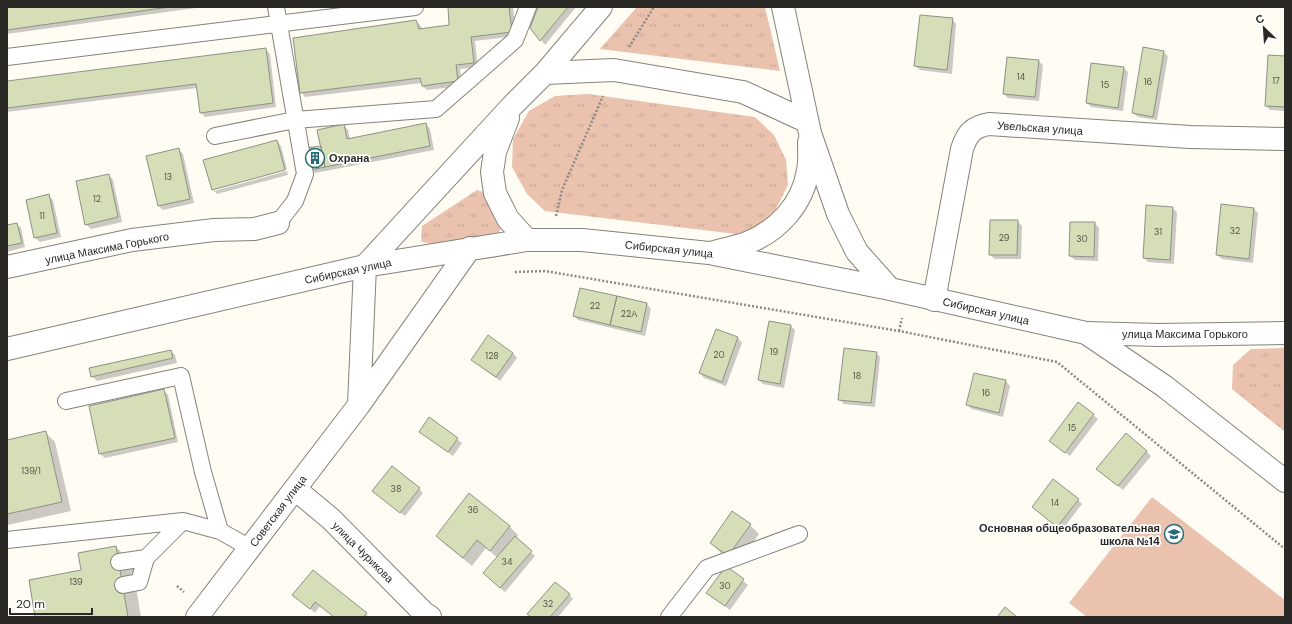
<svg xmlns="http://www.w3.org/2000/svg" width="1292" height="624" font-family="'DM Sans',sans-serif">
<style>
.grass{fill:url(#grass-tufts)}
.park{fill:#eac2ae}
.shadow{fill:#0003}
.building{fill:#d5deb6;stroke:#8f9188}
.lines{fill:none;stroke-linecap:round;stroke-linejoin:round}
.service-casing{stroke:#85837b;stroke-width:18}
.minor-casing{stroke:#85837b;stroke-width:24}
.tertiary-casing{stroke:#85837b;stroke-width:24}
.path{stroke:#8b8984;stroke-width:2.5;stroke-dasharray:2 2;stroke-linecap:butt}
.service{stroke:#fff;stroke-width:16}
.minor{stroke:#fff;stroke-width:22}
.tertiary{stroke:#fff;stroke-width:22}
.labels{text-anchor:middle;dominant-baseline:central;stroke-width:3.5;stroke-linejoin:round;paint-order:stroke}
.number-label{font-size:9px;fill:#55564a}
.street-label{font-size:11px;fill:#2a2926;stroke:#fff}
.poi-label{font-size:11px;font-weight:bold;fill:#2a2926;stroke:#fff;text-anchor:start}
</style>
<defs>
<pattern id="grass-tufts" width="24" height="20" patternUnits="userSpaceOnUse"><rect width="24" height="20" fill="#eac2ae"/><path d="M3 7l-1-3M5 7V3M7 7l1-3M15 17l-1-3M17 17v-4M19 17l1-3" fill="none" stroke="#c9a796"/></pattern>
</defs>
<rect width="100%" height="100%" fill="#fefcf3"/>
<path class="grass" d="M 637,7 L 765,7 L 780,71 L 600,49 Z
M 588,94 L 755,117 L 774,135 L 786,160 L 788,185 L 775,211 L 759,226 L 736,234 L 545,211 L 527,194 L 512,167 L 513,139 L 529,111 L 555,96 Z
M 477,190 L 489,194 L 502,228 L 496,235 L 433,245 L 421,241 L 422,226 Z
M 1285,348 L 1285,432 L 1232,389 L 1233,365 L 1251,349 Z"/>
<path class="park" d="M 1152,497 L 1285,600 L 1285,617 L 1087,617 L 1069,603 Z"/>
<path class="shadow" d="M 7,7 L 203,7 L 7,34 Z
M 449,7 L 513,7 L 516,36 L 475,41 L 478,67 L 460,69 L 462,86 L 427,90 L 422,86 L 422,83 L 305,97 L 301,92 L 416,21 L 421,26 L 422,30 L 450,25 Z
M 539,7 L 576,7 L 545,45 L 531,28 Z
M 952,19 L 956,24 L 952,74 L 920,70 L 915,66 Z
M 265,49 L 270,54 L 276,107 L 205,117 L 201,112 L 197,88 L 7,112 L 7,82 Z
M 1163,52 L 1168,56 L 1157,120 L 1138,117 L 1133,113 Z
M 1285,57 L 1285,111 L 1270,110 L 1266,106 Z
M 1038,61 L 1043,65 L 1039,101 L 1008,98 L 1004,94 Z
M 1124,68 L 1128,72 L 1123,111 L 1091,107 L 1087,103 Z
M 426,124 L 430,129 L 434,150 L 315,173 L 311,169 L 344,125 L 348,130 L 350,139 Z
M 277,141 L 281,146 L 287,169 L 214,189 L 214,191 L 287,171 L 288,175 L 217,194 L 213,190 L 205,160 Z
M 179,150 L 183,154 L 194,203 L 163,210 L 159,206 Z
M 109,175 L 113,180 L 122,222 L 91,229 L 86,224 Z
M 48,195 L 53,200 L 61,237 L 40,242 L 35,238 L 27,201 Z
M 1222,205 L 1254,209 L 1258,213 L 1253,263 L 1222,259 L 1217,255 Z
M 1172,208 L 1177,212 L 1174,264 L 1148,262 L 1144,258 Z
M 1017,221 L 1022,226 L 1021,259 L 995,259 L 990,255 Z
M 1095,223 L 1099,228 L 1098,261 L 1075,260 L 1070,256 Z
M 16,224 L 21,228 L 25,247 L 7,252 L 7,226 Z
M 647,304 L 651,309 L 645,336 L 578,320 L 574,316 Z
M 791,326 L 795,330 L 784,388 L 763,384 L 759,380 Z
M 716,330 L 738,338 L 742,343 L 726,386 L 704,378 L 700,373 Z
M 171,351 L 175,355 L 177,363 L 97,381 L 92,376 Z
M 513,353 L 517,358 L 500,381 L 477,364 Z
M 876,353 L 880,357 L 875,407 L 844,404 L 839,399 Z
M 974,374 L 1006,381 L 1010,386 L 1003,417 L 972,409 L 967,405 Z
M 163,390 L 168,395 L 178,442 L 105,458 L 100,454 L 90,407 Z
M 1093,415 L 1098,419 L 1070,456 L 1050,441 Z
M 430,419 L 462,443 L 453,456 L 425,436 Z
M 46,433 L 55,442 L 71,511 L 8,525 L 7,441 Z
M 1146,451 L 1151,456 L 1123,490 L 1102,473 Z
M 419,489 L 423,493 L 405,516 L 378,495 Z
M 1078,500 L 1082,504 L 1062,530 L 1033,507 Z
M 750,525 L 759,534 L 737,564 L 720,552 L 711,543 Z
M 509,526 L 518,535 L 516,538 L 535,556 L 505,592 L 489,578 L 498,558 L 486,548 L 472,566 L 446,545 L 437,536 Z
M 116,547 L 132,563 L 141,617 L 36,617 L 82,571 Z
M 726,567 L 748,585 L 730,610 L 712,597 Z
M 569,594 L 573,599 L 558,617 L 532,617 Z
M 294,595 L 366,614 L 369,617 L 334,617 L 320,606 L 315,613 Z"/>
<path class="building" d="M 7,7 L 169,7 L 7,30 Z
M 448,7 L 509,7 L 512,32 L 471,37 L 474,63 L 456,65 L 458,81 L 422,86 L 420,78 L 300,93 L 293,38 L 416,20 L 419,29 L 449,25 Z
M 538,7 L 568,7 L 540,41 L 530,28 Z
M 920,15 L 953,18 L 947,70 L 914,66 Z
M 1143,47 L 1164,51 L 1153,117 L 1132,113 Z
M 266,48 L 273,103 L 200,113 L 196,84 L 7,108 L 7,81 Z
M 1268,55 L 1285,56 L 1285,107 L 1265,106 Z
M 1007,57 L 1039,60 L 1035,97 L 1003,94 Z
M 1091,63 L 1124,67 L 1118,108 L 1086,103 Z
M 426,123 L 430,146 L 325,167 L 317,130 L 344,124 L 347,139 Z
M 277,140 L 285,170 L 212,190 L 203,160 Z
M 321,146 L 325,167 L 310,170 L 306,148 Z
M 179,148 L 190,199 L 158,206 L 146,156 Z
M 109,174 L 118,217 L 85,225 L 76,181 Z
M 49,194 L 57,233 L 34,238 L 26,200 Z
M 1221,204 L 1254,208 L 1249,259 L 1216,255 Z
M 1146,205 L 1173,207 L 1170,260 L 1143,258 Z
M 990,220 L 1018,220 L 1017,255 L 989,255 Z
M 1070,222 L 1095,222 L 1094,257 L 1069,256 Z
M 17,223 L 22,243 L 7,246 L 7,225 Z
M 580,288 L 617,296 L 610,325 L 573,316 Z
M 617,296 L 647,303 L 641,332 L 610,325 Z
M 769,321 L 791,325 L 780,384 L 758,380 Z
M 716,329 L 738,337 L 722,382 L 699,373 Z
M 488,335 L 513,353 L 496,377 L 471,360 Z
M 844,348 L 877,352 L 871,403 L 838,400 Z
M 171,350 L 173,358 L 91,377 L 89,368 Z
M 974,373 L 1006,380 L 999,413 L 966,405 Z
M 164,389 L 175,438 L 99,454 L 89,406 Z
M 1078,402 L 1094,414 L 1065,453 L 1049,441 Z
M 429,417 L 458,438 L 448,452 L 419,432 Z
M 46,431 L 62,502 L 7,514 L 7,440 Z
M 1126,433 L 1147,451 L 1118,486 L 1096,469 Z
M 392,466 L 420,488 L 400,513 L 372,491 Z
M 1053,479 L 1079,499 L 1057,527 L 1032,507 Z
M 469,493 L 510,526 L 490,551 L 477,540 L 463,558 L 436,536 Z
M 732,511 L 751,524 L 728,556 L 710,543 Z
M 515,536 L 532,551 L 500,588 L 483,573 Z
M 116,546 L 128,617 L 35,617 L 29,580 L 81,570 L 78,553 Z
M 726,566 L 744,579 L 725,606 L 706,593 Z
M 313,570 L 367,613 L 363,617 L 334,617 L 315,602 L 310,609 L 292,595 Z
M 555,582 L 570,594 L 550,617 L 531,617 L 527,614 Z
M 1005,607 L 1017,617 L 997,617 Z"/>
<g class="lines">
<g class="service-casing">
<path id="service" d="M 276,7 L 305,174 L 295,201 L 278,223
M 7,57 L 415,7
M 215,136 L 295,120 L 436,109 L 515,40 L 528,7
M 66,401 L 181,376 L 203,472 L 220,531
M 7,540 L 183,521 L 220,531 L 250,548
M 119,562 L 146,558 L 183,521
M 123,585 L 139,582 L 146,558
M 669,617 L 707,568 L 799,534"/>
</g>
<g class="minor-casing">
<path id="minor" d="M 7,267 L 132,240 L 214,230 L 254,229 L 278,223
M 934,300 L 962,149 C 967,134 972,127 989,124 L 1190,137 L 1285,139
M 1086,333 L 1159,335 L 1285,333
M 295,489 L 331,519 L 424,613 L 430,617"/>
</g>
<g class="tertiary-casing">
<path id="tertiary" d="M 783,7 L 810,133 L 838,214 L 857,252 L 890,289
M 545,73 L 614,70 L 743,92 L 806,121
M 508,118 L 495,152 L 492,172 L 495,193 L 508,219 L 527,240
M 714,252 C 725,249 737,247 747,243 C 778,231 803,204 808,170 C 810,161 809,151 809,142
M 7,349 L 365,266 L 527,240 L 582,240 L 709,253 L 890,289 L 1086,333 L 1164,386 L 1285,481
M 359,405 L 365,266 L 512,106 L 545,73 L 601,7
M 197,617 L 359,405 L 470,248"/>
</g>
<path class="path" d="M 629,47 L 654,7
M 556,216 L 562,190 L 603,96
M 515,272 L 545,271 L 899,331 L 1057,362 L 1285,549
M 899,331 L 902,318
M 177,586 L 184,592"/>
<use href="#service" class="service"/>
<use href="#minor" class="minor"/>
<use href="#tertiary" class="tertiary"/>
</g>
<defs>
<g id="building-ring" transform="scale(1)"><circle r="9.5" fill="#fff" stroke="#246d77" stroke-width="1.5"/><path d="M-4-6H4V6H1V3H-1V6H-4ZM-2.5-4.3h1.7v1.8h-1.7ZM.8-4.3h1.7v1.8H.8ZM-2.5-1h1.7V.8h-1.7ZM.8-1h1.7V.8H.8Z" fill="#246d77"/></g>
<g id="school-ring" transform="scale(1)"><circle r="9.5" fill="#fff" stroke="#246d77" stroke-width="1.5"/><path d="M0-5L7-2L0 1L-7-2ZM-4 1L0 2.5L4 1V4Q0 6-4 4Z" fill="#246d77"/></g>
</defs>
<g fill-rule="evenodd">
<use href="#building-ring" x="315" y="158"/>
<use href="#school-ring" x="1174" y="534"/>
</g>
<g class="labels">
<g class="number-label">
<text x="1021" y="77">14</text>
<text x="1276" y="81">17</text>
<text x="1148" y="82">16</text>
<text x="1105" y="85">15</text>
<text x="168" y="177">13</text>
<text x="97" y="199">12</text>
<text x="42" y="216">11</text>
<text x="1235" y="231">32</text>
<text x="1158" y="232">31</text>
<text x="1004" y="238">29</text>
<text x="1082" y="239">30</text>
<text x="595" y="306">22</text>
<text x="629" y="314">22А</text>
<text x="774" y="352">19</text>
<text x="719" y="355">20</text>
<text x="492" y="356">128</text>
<text x="857" y="376">18</text>
<text x="986" y="393">16</text>
<text x="1072" y="428">15</text>
<text x="31" y="471">139/1</text>
<text x="396" y="489">38</text>
<text x="1055" y="503">14</text>
<text x="473" y="510">36</text>
<text x="507" y="562">34</text>
<text x="76" y="582">139</text>
<text x="725" y="586">30</text>
<text x="548" y="604">32</text>
</g>
<g class="street-label">
<text transform="translate(1040 128) rotate(4)">Увельская улица</text>
<text transform="translate(107 248) rotate(-11)">улица Максима Горького</text>
<text transform="translate(669 249) rotate(6)">Сибирская улица</text>
<text transform="translate(348 271) rotate(-12)">Сибирская улица</text>
<text transform="translate(986 311) rotate(13)">Сибирская улица</text>
<text x="1185" y="334">улица Максима Горького</text>
<text transform="translate(278 511) rotate(-53)">Советская улица</text>
<text transform="translate(363 552) rotate(45)">улица Чурикова</text>
</g>
<g class="poi-label">
<text x="329" y="158">Охрана</text>
<text x="1160" y="528" text-anchor="end">Основная общеобразовательная<tspan x="1160" dy="13">школа №14</tspan></text>
</g>
</g>
<rect width="1292" height="624" fill="none" stroke="#2a2926" stroke-width="16"/>
<g transform="translate(1264 28) rotate(335)" stroke="#ffffff" stroke-width="3" paint-order="stroke">
<path d="M0-3L7 15L0 10L-7 15Z" fill="#2a2926"/>
<text y="-6" font-size="11" font-weight="bold" text-anchor="middle" fill="#2a2926">С</text>
</g>
<path d="M10 608v6h82v-6" fill="none" stroke="#2a2926" stroke-width="2"/>
<text x="16" y="608" font-size="12" fill="#2a2926" stroke="#ffffff" stroke-width="3" paint-order="stroke">20 m</text>
</svg>
